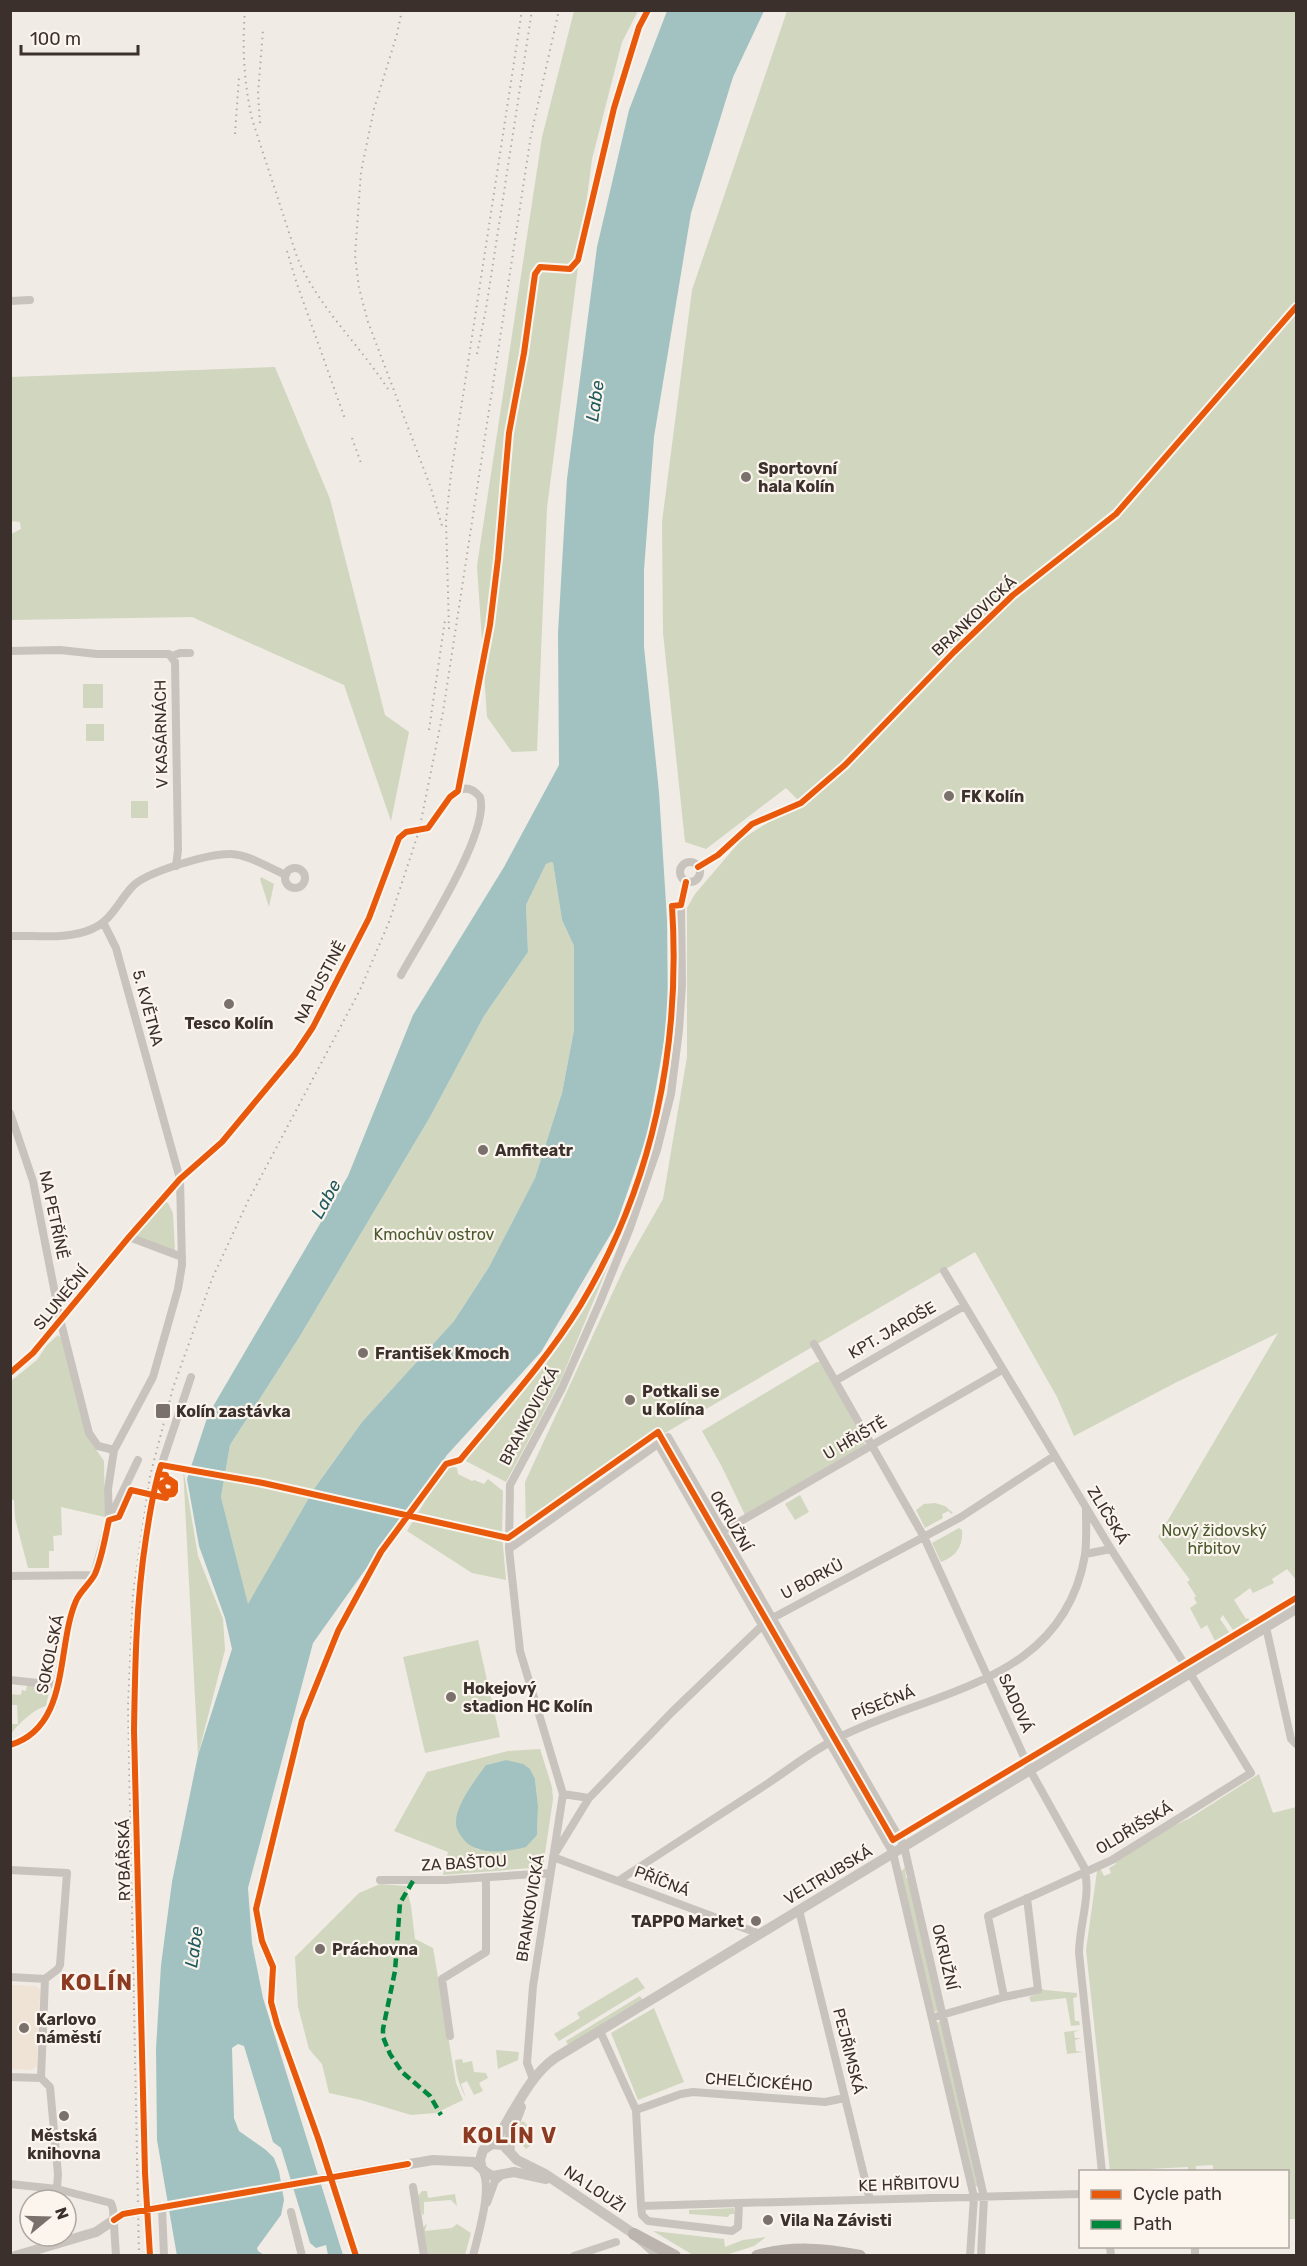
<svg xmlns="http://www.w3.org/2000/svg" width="1307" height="2266" font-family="Rubik,sans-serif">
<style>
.green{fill:#d1d6bf;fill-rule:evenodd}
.plaza{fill:#eee3d5}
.water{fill:#a1c2c1;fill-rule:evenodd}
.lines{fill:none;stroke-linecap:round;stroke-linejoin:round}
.minor{stroke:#c9c3be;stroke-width:8}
.tertiary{stroke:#c9c3be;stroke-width:10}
.secondary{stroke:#bab3ae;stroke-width:12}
.rail{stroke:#b1aca8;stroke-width:2;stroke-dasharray:1.5 4.5;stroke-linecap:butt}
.tertiary-bridge{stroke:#c9c3be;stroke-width:10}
.quiet{stroke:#00873e;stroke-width:4.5;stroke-dasharray:9 4.5;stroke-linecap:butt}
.cycleway-casing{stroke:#fbf5ee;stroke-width:10}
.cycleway{stroke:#e8590c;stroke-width:6}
.poi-dot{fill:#7a716c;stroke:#fbf5ee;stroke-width:2}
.labels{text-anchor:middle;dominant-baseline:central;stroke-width:4.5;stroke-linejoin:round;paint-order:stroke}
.poi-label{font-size:16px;font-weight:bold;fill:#3b302b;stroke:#fbf5ee;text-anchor:start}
.street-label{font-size:16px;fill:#3b302b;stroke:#fbf5ee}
.park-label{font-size:16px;fill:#4a5a2e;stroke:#fbf5ee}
.water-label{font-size:18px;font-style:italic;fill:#1f5a5e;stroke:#fbf5ee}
.district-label{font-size:22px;font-weight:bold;letter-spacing:1.5px;fill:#8c3b22;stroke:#fbf5ee}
</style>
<rect width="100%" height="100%" fill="#f0ebe5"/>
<path class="green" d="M 574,11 L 638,11 L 622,42 L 592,159 L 547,508 L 537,751 L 512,752 L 487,717 L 477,566 L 542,137 Z
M 787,11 L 1296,11 L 1296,1580 L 1287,1569 L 1272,1579 L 1274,1583 L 1272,1584 L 1253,1593 L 1250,1588 L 1234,1600 L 1246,1619 L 1248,1618 L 1251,1623 L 1235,1633 L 1223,1615 L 1220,1619 L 1231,1635 L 1191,1659 L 1190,1658 L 1215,1641 L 1207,1625 L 1201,1629 L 1190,1608 L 1197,1603 L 1194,1598 L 1196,1596 L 1187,1582 L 1190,1580 L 1158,1537 L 1278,1333 L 1175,1383 L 1074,1436 L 1057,1397 L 975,1252 L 653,1440 L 584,1491 L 526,1530 L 525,1482 L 625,1266 L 663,1199 L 687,1057 L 687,908 L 695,894 L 742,839 L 800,802 L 786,788 L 706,849 L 685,842 L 663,633 L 662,522 L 692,290 Z
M 275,367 L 330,499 L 385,715 L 409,732 L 391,821 L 344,685 L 192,617 L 11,620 L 11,534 L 21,529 L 20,522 L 11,521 L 11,377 Z
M 83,684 L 103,684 L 103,708 L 83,708 Z
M 86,724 L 104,724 L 104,741 L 86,741 Z
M 131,801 L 148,801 L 148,818 L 131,818 Z
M 551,862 L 553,863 L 562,920 L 574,946 L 574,1030 L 562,1093 L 535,1178 L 489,1267 L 454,1321 L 362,1422 L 314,1489 L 248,1605 L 221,1497 L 230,1445 L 300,1336 L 430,1117 L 484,1016 L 528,952 L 526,905 L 546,864 Z
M 261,877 L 274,884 L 269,907 L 260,879 Z
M 164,1202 L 168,1203 L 173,1213 L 175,1252 L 133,1236 Z
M 613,1254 L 560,1382 L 506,1482 L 462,1459 L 537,1368 Z
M 58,1335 L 61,1338 L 86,1435 L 104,1461 L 105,1517 L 61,1507 L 62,1535 L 53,1536 L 54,1551 L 49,1551 L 49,1568 L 28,1568 L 15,1518 L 14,1500 L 11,1499 L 11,1381 L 37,1360 L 47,1345 Z
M 817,1362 L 820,1362 L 864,1439 L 865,1445 L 745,1515 L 722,1467 L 702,1431 Z
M 447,1465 L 457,1468 L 458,1474 L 472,1481 L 474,1480 L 484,1484 L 488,1479 L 503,1491 L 502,1535 L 506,1580 L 472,1573 L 407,1531 Z
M 183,1467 L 198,1556 L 223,1619 L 225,1650 L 198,1755 Z
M 800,1495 L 809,1512 L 795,1520 L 785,1504 Z
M 935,1503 L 945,1506 L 953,1513 L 951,1514 L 949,1511 L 942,1514 L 943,1518 L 925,1528 L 916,1510 L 924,1504 Z
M 959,1528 L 962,1530 C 963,1546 957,1556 941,1562 L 932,1543 Z
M 478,1640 L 500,1737 L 425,1753 L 403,1657 Z
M 27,1684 L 50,1687 L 46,1706 C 34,1709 18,1724 11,1734 L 11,1724 L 18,1724 L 17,1705 L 11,1705 L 11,1694 L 21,1695 L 22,1690 L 26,1691 Z
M 540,1749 L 552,1787 L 553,1799 L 543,1867 L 443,1875 L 448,1852 L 394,1831 L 427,1772 L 508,1751 ZM 506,1760 L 535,1779 L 538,1806 L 537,1835 C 512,1852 508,1853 476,1849 L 486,1765 Z
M 1259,1774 L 1273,1813 L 1296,1807 L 1296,2219 L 1288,2219 L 1288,2172 L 1213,2171 L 1213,2165 L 1196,2166 L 1196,2171 L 1188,2171 L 1188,2167 L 1110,2171 L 1086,1950 L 1097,1871 L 1100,1868 L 1104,1876 L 1111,1873 L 1109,1868 L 1116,1864 L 1114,1861 L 1155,1835 L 1190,1818 Z
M 905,1868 L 906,1878 L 908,1878 L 938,2010 L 936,2012 L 934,2010 L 901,1871 Z
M 380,1884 L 406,1886 L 411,1906 L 415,1939 L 433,1948 L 456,2083 L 463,2100 L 436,2113 L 411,2115 L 361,2100 L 329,2093 L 322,2064 L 309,2049 L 298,2007 L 295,1957 L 359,1893 Z
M 637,1977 L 645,1988 L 559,2041 L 554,2034 L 580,2018 L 577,2013 Z
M 1040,1988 L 1045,1990 L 1077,1993 L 1077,1997 L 1073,1998 L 1075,2021 L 1079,2021 L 1080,2025 L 1071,2026 L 1066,1998 L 1031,2002 L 1029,1997 L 1041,1993 Z
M 640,1996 L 643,2000 L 568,2045 L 566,2041 Z
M 654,2008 L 684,2082 L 638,2100 L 611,2033 Z
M 940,2021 L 978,2187 L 975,2186 L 937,2023 Z
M 1080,2030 L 1074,2032 L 1075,2038 L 1081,2038 L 1075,2040 L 1076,2051 L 1083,2052 L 1067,2054 L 1064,2032 Z
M 496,2050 L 519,2052 L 518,2060 L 498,2069 Z
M 462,2059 L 463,2063 L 472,2061 L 474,2072 L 486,2073 L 488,2078 L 479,2083 L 483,2091 L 474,2095 L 467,2081 L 461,2084 L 466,2098 C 459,2085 456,2074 455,2060 Z
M 523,2121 L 527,2125 L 530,2146 L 526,2149 L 515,2136 L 519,2125 Z
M 422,2191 L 427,2191 L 428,2198 L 455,2194 L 457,2206 L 451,2200 L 424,2202 L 424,2214 L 422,2215 L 418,2196 Z
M 734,2208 L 735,2214 L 730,2214 L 728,2217 L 689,2214 L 689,2210 Z
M 427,2223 L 425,2231 L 452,2228 L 457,2224 L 471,2233 L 465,2255 L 426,2255 L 422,2229 Z
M 653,2231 L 724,2239 L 725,2247 L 743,2240 L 766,2237 L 754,2246 L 726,2255 L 693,2255 Z"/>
<path class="plaza" d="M 10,1985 L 36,1986 L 40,1990 L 37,2066 L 30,2070 L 11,2069 Z"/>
<path class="water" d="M 667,11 L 764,11 L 733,77 L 691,213 L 654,437 L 644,570 L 644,647 L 659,792 L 667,920 L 668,1019 L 648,1133 L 616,1225 L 541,1352 L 447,1455 L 313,1643 L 248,1888 L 252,1943 L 263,1998 L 343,2255 L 328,2255 L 326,2245 L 316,2248 L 310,2243 L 281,2148 L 273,2142 L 244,2046 L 238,2044 L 232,2048 L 234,2118 L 239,2131 L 266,2150 L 274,2158 L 279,2171 L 284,2200 L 281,2215 L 257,2248 L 258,2251 L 264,2255 L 177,2256 L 157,2140 L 156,2049 L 161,1965 L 172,1882 L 198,1755 L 232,1649 L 225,1618 L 199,1546 L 187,1479 L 208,1415 L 348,1176 L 413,1015 L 504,867 L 559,765 L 558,633 L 567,479 L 597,247 L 629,110 ZM 551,862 L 553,863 L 562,920 L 574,946 L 574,1030 L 562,1093 L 535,1178 L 489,1267 L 454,1321 L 362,1422 L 314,1489 L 248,1604 L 221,1497 L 230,1445 L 300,1336 L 430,1117 L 484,1016 L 528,952 L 526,905 L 546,864 Z
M 506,1760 L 523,1764 L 530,1769 L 535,1779 L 538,1806 L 537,1835 L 526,1847 C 505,1852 474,1857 461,1836 C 459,1833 456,1828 456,1823 C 455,1806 476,1779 486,1765 Z"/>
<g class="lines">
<path class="minor" d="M 10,301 L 30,300
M 10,651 L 60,650 L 97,654 L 169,654 L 175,662 L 178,850 L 176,866
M 172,656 L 180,653 L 190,653
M680 872a10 10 0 1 1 20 0a10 10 0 1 1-20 0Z
M 698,867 L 718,855 L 752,824 L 801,803 L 845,765 L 954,652 L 1013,595 L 1116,514 L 1296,307
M285 878a10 10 0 1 1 20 0a10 10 0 1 1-20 0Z
M 103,922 L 116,948 L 180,1179 L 182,1265 L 178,1289 L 153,1377 L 114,1450 L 108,1489 L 109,1520
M 10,936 C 36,935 68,940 92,929 C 112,920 118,902 132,887 C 145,872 211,853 231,854 C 250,855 269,868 286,875
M 10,1113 L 33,1181 L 60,1319 L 89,1433 L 98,1446 L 114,1450
M 129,1237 L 182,1257
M 944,1271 L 1111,1549 L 1185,1665 L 1251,1773 L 1112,1860 L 988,1916 L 1004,1997 L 1038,1990 L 1027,1898
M 814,1344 L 924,1537 L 1030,1770 L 1084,1867 C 1092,1894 1079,1925 1079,1953 L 1102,2172
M 10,1373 L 33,1353 L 129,1237 L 180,1179 L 222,1142 L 295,1054 L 313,1027 L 369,918 L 401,835 L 406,832 L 428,828 C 441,815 458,770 480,797 C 491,832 420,940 401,975
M 835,1381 L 964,1306
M 658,1444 L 893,1853 L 974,2197 L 970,2256
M 722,1532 L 1002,1370
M 509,1549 L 668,1437 L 904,1846 L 984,2197 L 981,2256
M 1085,1554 L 1111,1549
M 10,1576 L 94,1575
M 1266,1627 L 1291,1739 L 1296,1744
M 10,1680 L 57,1685
M 10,1745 L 20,1742 L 39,1726 L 53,1705 L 66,1639 L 76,1600 L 94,1575 L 109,1520 L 138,1460
M 563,1794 L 589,1798
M 556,1852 L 589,1798 L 672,1712 L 767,1621 L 961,1517 L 1054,1456
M 553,1857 L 760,1934
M 10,1870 L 67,1873 L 60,1965 L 58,1969 L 45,1979
M 380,1880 L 445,1880 L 550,1873
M 618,1881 C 668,1848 718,1816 767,1784 C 791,1768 814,1749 840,1737 C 936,1689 1063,1683 1085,1555 C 1087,1540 1086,1524 1086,1509
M 799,1910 L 870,2200
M 273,1967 L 271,2002 L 277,2024 L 318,2138 L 356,2256
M 10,1977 L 45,1979 L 41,2078
M 938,2016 L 1004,1997
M 600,2031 L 636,2110 L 641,2206
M 450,2036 L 442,1979 L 486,1952 L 486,1877
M 10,2077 L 41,2078
M 41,2078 L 50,2087 L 58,2174 L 57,2189
M 533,2079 L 527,2063 L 533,1986 L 563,1794 L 520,1651 L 509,1549 L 510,1485 L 562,1388 L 600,1302 L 630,1228 L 657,1150 L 671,1094 L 679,1030 L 682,984 L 681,905 L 686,882
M 636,2110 L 681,2094 L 693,2092 L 825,2102 L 845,2098
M 10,2184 L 57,2189 L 111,2203 L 113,2209 L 116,2256
M 413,2187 L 424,2256
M 487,2203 L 495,2181 L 503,2174
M 739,2203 L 1080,2194
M 739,2203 L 738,2227 L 732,2231 L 648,2221 L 642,2215 L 641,2206 Z
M 162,2208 L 164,2256
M 291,2212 L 302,2256
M 1110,2246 L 1111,2256
M 150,2256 L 145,2173 L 134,1731 L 135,1669 L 138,1604 L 148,1527 L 155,1484 L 191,1377
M 473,2256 C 478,2234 493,2189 482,2169
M 574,2256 L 616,2242
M 1195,2256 L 1195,2246"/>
<path class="tertiary" d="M 489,2145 C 499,2138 503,2128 509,2118 C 522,2096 534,2073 555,2058 L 1296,1609
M 510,2152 L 509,2139 L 521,2107
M 482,2169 L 480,2160 L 483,2150 L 492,2144 L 503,2145 L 517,2160 L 545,2174 L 634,2234 L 659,2256
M 345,2175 L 433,2160 L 474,2162 L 487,2173 L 493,2176 L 514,2172 L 546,2179
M 15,2256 L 96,2232 L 123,2214"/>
<path class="secondary" d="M 634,2234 L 675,2256
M 757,2256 C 792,2246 825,2249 860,2256"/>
<path class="rail" d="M 245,10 C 242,47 244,83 252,119 L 297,257 C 318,307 359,344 388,389
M 402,10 L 397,34 L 374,109 L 361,172 L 355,256 L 359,288 L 368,322 L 431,488 L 442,526
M 260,123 L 258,94 L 263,30
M 235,134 L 239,77
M 287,251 L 297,284 L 345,419
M 477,354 L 486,309 L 532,10
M 352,438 L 362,466
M 449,629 L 446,521 L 451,474 L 522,10
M 429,730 L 445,620
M 139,2256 L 128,1707 L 133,1594 L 150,1476 L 173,1388 L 212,1279 L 248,1201 L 360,990 L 389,922 L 419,831 L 443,712 L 531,135 L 559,10"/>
<path class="tertiary-bridge" d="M 123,2214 L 345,2175"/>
<path class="quiet" d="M 413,1881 L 400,1903 L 395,1971 L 383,2029 L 383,2037 L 390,2054 L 402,2072 L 430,2096 L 441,2115"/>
<g class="cycleway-casing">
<path id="cycleway" d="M 698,867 L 718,855 L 752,824 L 801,803 L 845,765 L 954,652 L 1013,595 L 1116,514 L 1296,307
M 10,1373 L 33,1353 L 129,1237 L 180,1179 L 222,1142 L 295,1054 L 313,1027 L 369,918 L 399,838 L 406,832 L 428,828 L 450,797 L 458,791 L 490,625 L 498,559 L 509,433 L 524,353 L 535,274 L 540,267 L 570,269 L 578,260 L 614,108 L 639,27 L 648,10
M 10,1745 C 71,1727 56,1646 76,1601 C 80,1591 90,1584 95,1574 C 102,1558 105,1538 109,1520 L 119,1517 L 131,1490 L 166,1498 L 167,1495 L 173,1494 L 175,1491 L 175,1483 L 169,1479 L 162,1483 L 161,1488 L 164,1492 L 169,1494 L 173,1492 L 175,1484 L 169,1480 C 165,1481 163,1482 162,1486 L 165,1492 L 173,1491 L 174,1484 L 167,1481 L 166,1475 L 158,1474
M 114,2220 L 123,2214 L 408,2164
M 150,2256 L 145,2173 L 134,1731 C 135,1667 136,1602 146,1538 C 150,1513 153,1489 161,1465 L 263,1483 L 508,1538 L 658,1432 L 893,1840 L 1296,1598
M 356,2256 L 318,2138 L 277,2024 L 271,2002 L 273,1967 L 262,1941 L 256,1909 L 302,1720 L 338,1631 L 381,1552 L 446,1464 L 460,1460 C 501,1410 546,1361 580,1306 C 653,1185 681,1046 672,906 L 681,905 L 686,882"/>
</g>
<use href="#cycleway" class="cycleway"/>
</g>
<g class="poi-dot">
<circle cx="746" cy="477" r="6"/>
<circle cx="949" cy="796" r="6"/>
<circle cx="229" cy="1004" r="6"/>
<circle cx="483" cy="1150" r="6"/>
<circle cx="363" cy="1353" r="6"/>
<circle cx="630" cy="1400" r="6"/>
<rect x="155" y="1403" width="16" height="16" rx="3"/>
<circle cx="451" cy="1697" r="6"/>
<circle cx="756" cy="1921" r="6"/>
<circle cx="320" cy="1949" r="6"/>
<circle cx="24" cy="2028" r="6"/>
<circle cx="64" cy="2116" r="6"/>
<circle cx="768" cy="2220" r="6"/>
</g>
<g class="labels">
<g class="poi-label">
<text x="758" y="468">Sportovní<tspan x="758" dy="18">hala Kolín</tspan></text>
<text x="961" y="796">FK Kolín</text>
<text x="229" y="1023" text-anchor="middle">Tesco Kolín</text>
<text x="495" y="1150">Amfiteatr</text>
<text x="375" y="1353">František Kmoch</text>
<text x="642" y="1391">Potkali se<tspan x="642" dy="18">u Kolína</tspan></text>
<text x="176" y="1411">Kolín zastávka</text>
<text x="463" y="1688">Hokejový<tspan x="463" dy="18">stadion HC Kolín</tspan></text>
<text x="744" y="1921" text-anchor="end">TAPPO Market</text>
<text x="332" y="1949">Práchovna</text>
<text x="36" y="2019">Karlovo<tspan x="36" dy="18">náměstí</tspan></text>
<text x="64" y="2135" text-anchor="middle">Městská<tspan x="64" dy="18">knihovna</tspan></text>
<text x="780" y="2220">Vila Na Závisti</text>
</g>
<g class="street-label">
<text transform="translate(974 616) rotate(-43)">BRANKOVICKÁ</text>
<text transform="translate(161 734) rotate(-91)">V KASÁRNÁCH</text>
<text transform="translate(320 982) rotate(-62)">NA PUSTINĚ</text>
<text transform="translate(148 1008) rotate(75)">5. KVĚTNA</text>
<text transform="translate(54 1215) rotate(78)">NA PETŘÍNĚ</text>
<text transform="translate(61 1298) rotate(-51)">SLUNEČNÍ</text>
<text transform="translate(892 1330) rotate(-30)">KPT. JAROŠE</text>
<text transform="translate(529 1416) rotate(-62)">BRANKOVICKÁ</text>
<text transform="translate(855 1438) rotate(-30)">U HŘIŠTĚ</text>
<text transform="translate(1108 1515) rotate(59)">ZLIČSKÁ</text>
<text transform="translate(731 1521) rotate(60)">OKRUŽNÍ</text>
<text transform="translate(812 1579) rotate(-28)">U BORKŮ</text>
<text transform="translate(50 1654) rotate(-78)">SOKOLSKÁ</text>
<text transform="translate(883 1703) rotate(-22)">PÍSEČNÁ</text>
<text transform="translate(1016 1703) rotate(66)">SADOVÁ</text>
<text transform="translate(1134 1828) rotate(-31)">OLDŘIŠSKÁ</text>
<text transform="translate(124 1860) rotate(-91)">RYBÁŘSKÁ</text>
<text transform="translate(464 1863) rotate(-3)">ZA BAŠTOU</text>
<text transform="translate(828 1875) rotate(-31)">VELTRUBSKÁ</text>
<text transform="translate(662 1881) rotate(21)">PŘÍČNÁ</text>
<text transform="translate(530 1908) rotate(-81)">BRANKOVICKÁ</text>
<text transform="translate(945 1957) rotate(77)">OKRUŽNÍ</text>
<text transform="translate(849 2051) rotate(76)">PEJŘIMSKÁ</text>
<text transform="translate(759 2082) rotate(4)">CHELČICKÉHO</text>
<text transform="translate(909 2184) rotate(-2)">KE HŘBITOVU</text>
<text transform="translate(595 2189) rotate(34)">NA LOUŽI</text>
</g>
<g class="park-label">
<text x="434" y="1234">Kmochův ostrov</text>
<text x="1214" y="1530">Nový židovský<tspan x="1214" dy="18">hřbitov</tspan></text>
</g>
<g class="water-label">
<text transform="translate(595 401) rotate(-82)">Labe</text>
<text transform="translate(326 1199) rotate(-61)">Labe</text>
<text transform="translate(194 1947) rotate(-82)">Labe</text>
</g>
<g class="district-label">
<text x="97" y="1982">KOLÍN</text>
<text x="510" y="2135">KOLÍN V</text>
</g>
</g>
<rect width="1307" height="2266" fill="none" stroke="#3b302b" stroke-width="24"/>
<rect x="1079" y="2170" width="210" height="78" fill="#fbf5ee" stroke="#aea6a0" stroke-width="1.5"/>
<rect x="1091" y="2190" width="30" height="9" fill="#e8590c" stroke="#aea6a0" stroke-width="1.5"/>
<text x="1133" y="2200" font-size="18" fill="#3b302b">Cycle path</text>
<rect x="1091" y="2220" width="30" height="9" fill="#00873e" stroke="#aea6a0" stroke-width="1.5"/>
<text x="1133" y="2230" font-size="18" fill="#3b302b">Path</text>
<g transform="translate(48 2218) rotate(71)"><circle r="28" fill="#fbf5ee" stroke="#aea6a0" stroke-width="1.5"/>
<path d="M0-4.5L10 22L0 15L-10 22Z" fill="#7a716c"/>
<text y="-9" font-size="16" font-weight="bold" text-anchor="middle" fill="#3b302b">N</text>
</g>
<path d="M21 45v9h117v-9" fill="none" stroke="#3b302b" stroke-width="3"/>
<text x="30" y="45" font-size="18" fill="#3b302b" stroke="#fbf5ee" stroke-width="4.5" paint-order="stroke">100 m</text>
</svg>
